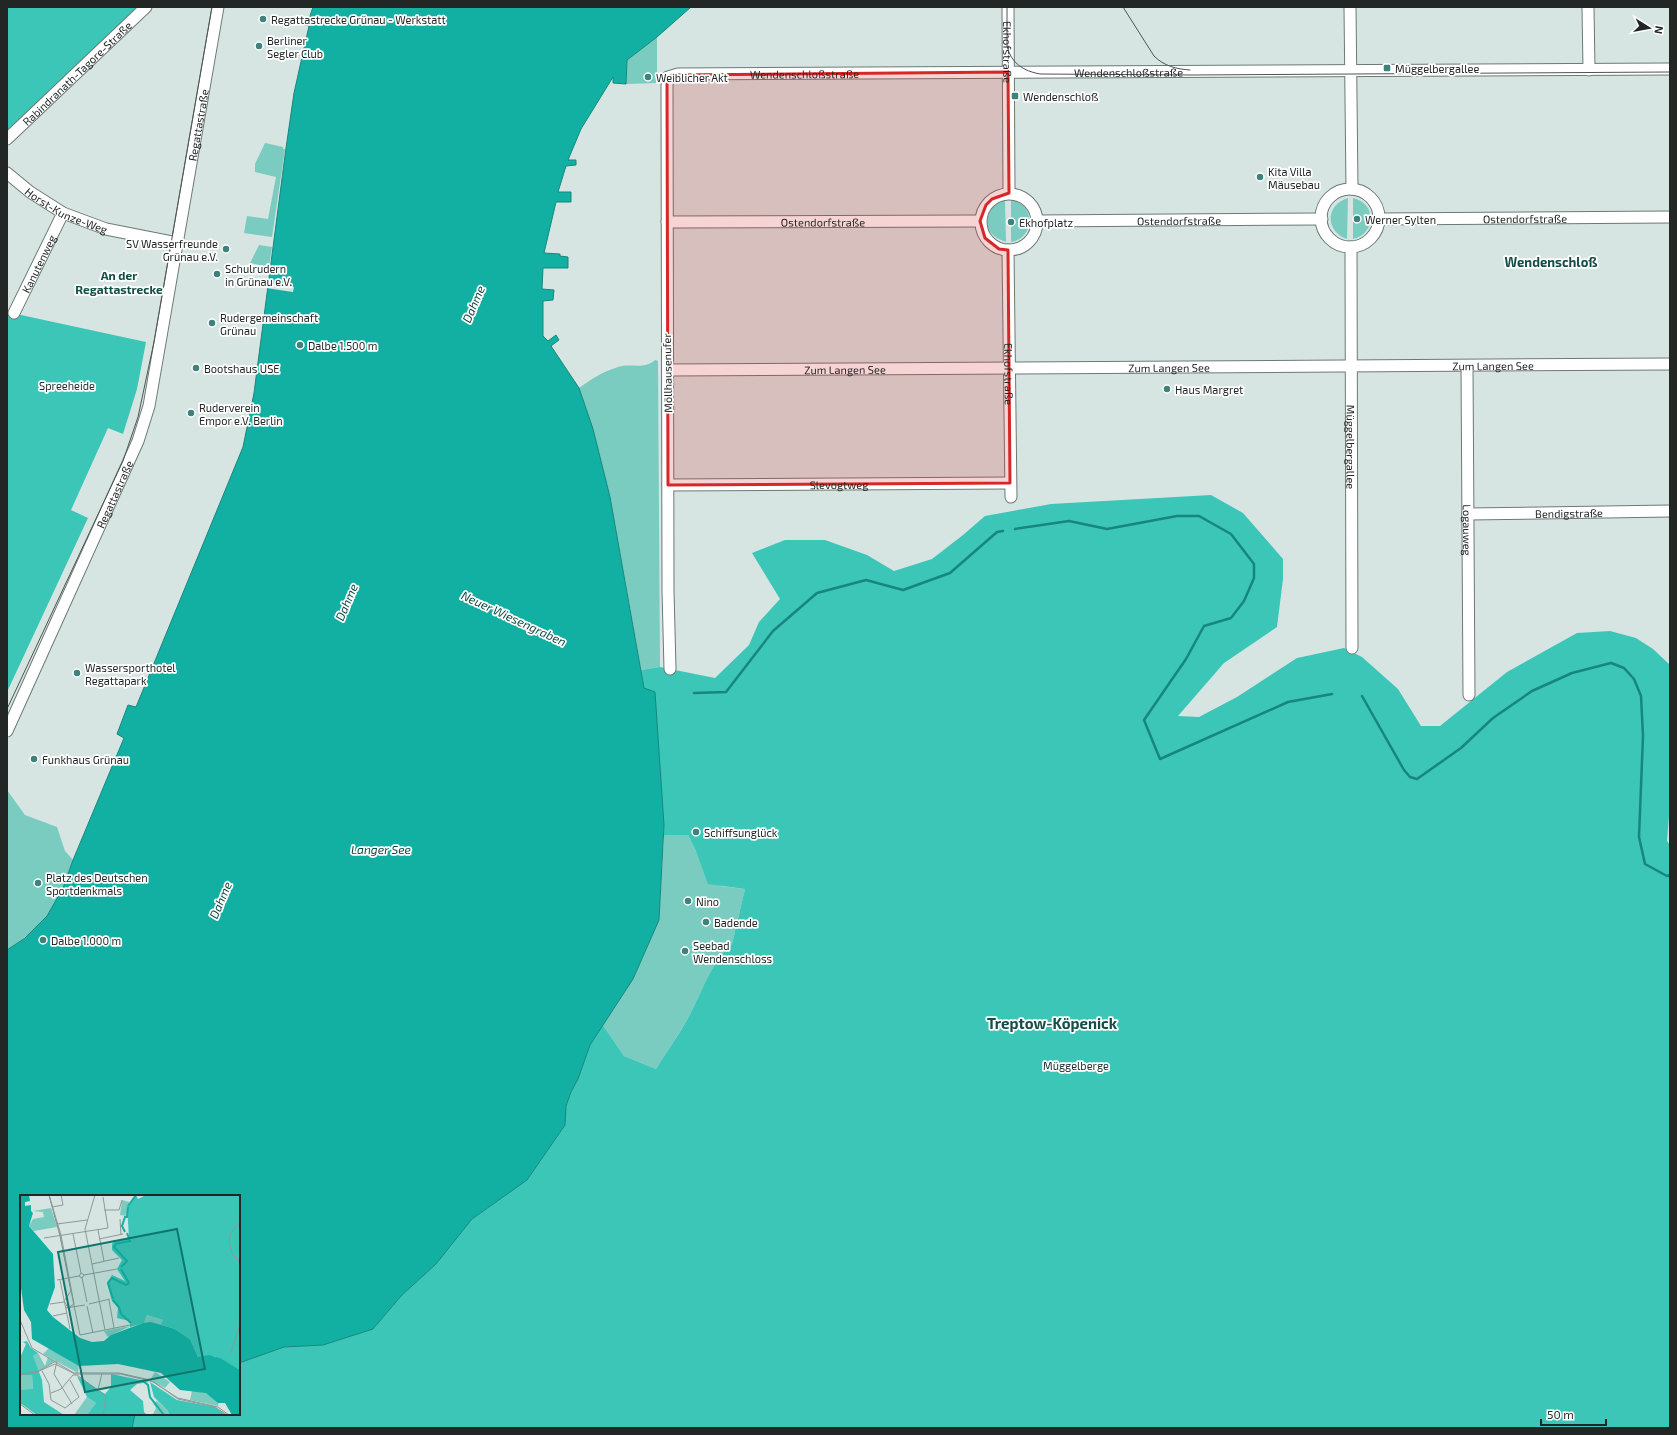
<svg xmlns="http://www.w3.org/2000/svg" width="1677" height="1435" font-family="'Exo 2',sans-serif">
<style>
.green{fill:#7acbc0}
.forest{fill:#3bc6b8}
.water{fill:#12b0a3;stroke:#17877e}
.pier{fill:#d6e5e2}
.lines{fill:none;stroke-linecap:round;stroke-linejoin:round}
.stream{stroke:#17877e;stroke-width:2.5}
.minor-casing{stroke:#6c7977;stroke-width:13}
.minor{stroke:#fff;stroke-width:11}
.tram{stroke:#4d5553;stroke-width:1}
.marked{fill:#d62828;fill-opacity:0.2;stroke:#d62828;stroke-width:3;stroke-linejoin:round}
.poi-dot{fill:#3d837b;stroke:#fff;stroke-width:1.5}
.labels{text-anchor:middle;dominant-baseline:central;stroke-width:3.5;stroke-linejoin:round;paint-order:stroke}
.poi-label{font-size:11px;fill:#222726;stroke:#fff;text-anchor:start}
.street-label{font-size:11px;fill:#222726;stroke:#fff}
.park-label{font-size:11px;fill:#182f2c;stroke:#fff}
.neighbourhood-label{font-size:12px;font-weight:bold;fill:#134e48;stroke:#fff}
.water-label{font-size:12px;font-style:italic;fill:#0d4943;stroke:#fff}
.quarter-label{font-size:13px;font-weight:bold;fill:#134e48;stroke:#fff}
.district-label{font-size:15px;font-weight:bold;fill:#134e48;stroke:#fff}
.inset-river{fill:none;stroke:#12b0a3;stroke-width:2}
.inset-road{fill:none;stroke:#8e9997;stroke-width:1}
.view{fill:#0f766e;fill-opacity:0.15;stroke:#0f766e;stroke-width:2}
.inset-edge{fill:none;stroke:#222726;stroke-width:2}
</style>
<rect width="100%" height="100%" fill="#d6e5e2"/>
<path class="green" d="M 657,37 L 657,83 L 626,84 L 627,60 Z
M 265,143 L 283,147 L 283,149 L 285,149 L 272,237 L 244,233 L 247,216 L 268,219 L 276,177 L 255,172 L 255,164 Z
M 1348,198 L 1347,239 C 1325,231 1325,205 1348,198 Z
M 1353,198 C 1377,203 1376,234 1353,239 Z
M 1001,200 L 1005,200 L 1006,242 C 982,235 982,213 1001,200 Z
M 1011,200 C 1036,204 1035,238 1011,242 Z
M 259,245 L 272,247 L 269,267 L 250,263 Z
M 655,360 L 658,361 L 660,667 L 641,670 C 624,575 610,480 579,388 C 593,378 602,372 618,367 C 631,363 644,370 655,360 Z
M 7,790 L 25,815 L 57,827 L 65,851 L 73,860 C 66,879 60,899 47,916 C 37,930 21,940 7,950 Z
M 664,835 L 688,835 L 696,851 L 721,886 L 745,889 L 732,944 C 709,964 702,994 687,1020 C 677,1037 666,1053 656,1069 L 624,1056 L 602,1024 L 633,979 L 659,920 Z"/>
<path class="forest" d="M 7,7 L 142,7 L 7,144 Z
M 7,312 L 146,342 L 137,389 L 123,434 L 108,428 L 71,510 L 88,518 L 7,692 Z
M 1211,495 L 1243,513 L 1283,559 L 1283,579 L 1277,627 L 1224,663 L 1178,716 L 1199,717 L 1237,697 L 1297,658 L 1344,648 L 1362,657 L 1398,689 L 1421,726 L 1440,726 L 1507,672 L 1577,633 L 1610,631 L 1636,638 L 1653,649 L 1670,665 L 1670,803 L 1667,841 L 1670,845 L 1670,1428 L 132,1428 L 135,1414 L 239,1414 L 239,1363 L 284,1347 L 323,1345 L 373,1329 L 401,1296 L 436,1264 L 472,1219 L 527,1180 L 565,1125 L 565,1106 L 571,1092 L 578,1079 L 590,1045 L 602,1024 L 624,1056 L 656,1069 C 666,1053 678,1036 687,1020 C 702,994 709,964 732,944 L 745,889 L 708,884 L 696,851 L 688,835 L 664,835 L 664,825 L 641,670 L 660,667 L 715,678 L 749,645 L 759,622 L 780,599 L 752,553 L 785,540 L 825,540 L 867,555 L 894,571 L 932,559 L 963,535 L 985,516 L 1051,504 Z"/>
<path class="water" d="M 313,7 L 691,7 L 657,37 L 627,60 L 626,84 L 613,83 L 613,77 L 581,129 L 568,160 L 576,160 L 576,165 L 566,166 L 558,192 L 571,192 L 571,202 L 556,202 L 544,253 L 560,254 L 560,256 L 568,257 L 568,268 L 543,268 L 542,289 L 554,290 L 553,300 L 543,301 L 543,336 L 548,341 L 556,335 L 559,340 L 551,346 L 579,388 L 593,429 L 610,497 L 644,688 L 655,692 L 664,825 L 659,920 L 633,979 L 590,1045 L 578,1079 L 571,1092 L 566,1106 L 565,1125 L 527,1180 L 472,1219 L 436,1264 L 401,1296 L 373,1329 L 323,1345 L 284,1347 L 239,1363 L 239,1196 L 21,1196 L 21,1414 L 135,1414 L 132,1428 L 7,1428 L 7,950 L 25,938 L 47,916 L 63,888 L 73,860 L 124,738 L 117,734 L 128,705 L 136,707 L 243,447 L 254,393 L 286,148 L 294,93 L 309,26 L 305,25 L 306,19 L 309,19 Z"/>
<path class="pier" d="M 267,283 L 294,287 L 293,292 L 266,288 Z"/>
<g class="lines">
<path class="stream" d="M 1015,529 L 1069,521 L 1107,529 L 1177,516 L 1199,516 L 1231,534 L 1254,564 L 1254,578 L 1244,601 L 1231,618 L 1204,626 L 1186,659 L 1144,720 L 1160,759 L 1288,702 L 1332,694
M 694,693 L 726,692 L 773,631 L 817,593 L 866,580 L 903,590 L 950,573 L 997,532 L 1003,531
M 1362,696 L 1404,770 L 1410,777 L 1417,779 L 1461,748 L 1493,718 L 1532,691 L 1572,673 L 1607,664 L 1611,663 L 1624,668 L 1634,679 L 1641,696 L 1643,736 L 1639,837 L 1645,864 L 1667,876 L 1670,875"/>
<g class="minor-casing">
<g id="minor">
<path id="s1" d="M 1008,7 L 1009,193"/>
<path d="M 1350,7 L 1352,189"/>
<path d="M 1588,7 L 1589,70"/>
<path id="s2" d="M 7,139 L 146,7"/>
<path id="s3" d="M 7,173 L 30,192 L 63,213 L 106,229 L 177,243"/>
<circle cx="1350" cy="218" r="29"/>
<circle cx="1009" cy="222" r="28"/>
<path id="s4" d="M 1379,219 L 1670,217"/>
<path id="s5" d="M 1037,221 L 1322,219"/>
<path id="s6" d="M 667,222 L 980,221"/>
<path id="s7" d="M 1351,247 L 1352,648"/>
<path id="s8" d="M 1008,250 L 1011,497"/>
<path id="s9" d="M 14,313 L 63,213"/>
<path id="s10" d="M 1467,366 L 1469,695"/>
<path id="s11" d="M 668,370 L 1670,364"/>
<path id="s12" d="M 668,485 L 1010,483"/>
<path id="s13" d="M 1468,514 L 1670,511"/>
<path id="s14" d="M 670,669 L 668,591 L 667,86 L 668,77 L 678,74 L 1670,69"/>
<path id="s15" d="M 7,731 L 138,441 L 149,406 L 218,7"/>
</g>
</g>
<use href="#minor" class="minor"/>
<path class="tram" d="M 1007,7 L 1007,46 C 1011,63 1023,71 1040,74 L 1193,75 L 1670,72
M 1123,7 L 1154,56 C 1164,66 1176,69 1190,70
M 7,709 L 123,461 L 138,417 L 154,342 L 212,7"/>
</g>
<path class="marked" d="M 1008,72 L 1009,193 L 992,199 L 986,205 L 980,221 L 985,238 L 999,249 L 1008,250 L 1010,483 L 668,485 L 667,78 L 672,75 Z"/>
<g class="poi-dot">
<circle cx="263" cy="19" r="4"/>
<circle cx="259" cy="46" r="4"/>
<rect x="1383" y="64" width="8" height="8" rx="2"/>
<circle cx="648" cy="77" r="4"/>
<rect x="1011" y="92" width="8" height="8" rx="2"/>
<circle cx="1260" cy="177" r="4"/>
<circle cx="1357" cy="219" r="4"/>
<circle cx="1011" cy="222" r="4"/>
<circle cx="226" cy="249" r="4"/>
<circle cx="217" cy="274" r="4"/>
<circle cx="212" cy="323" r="4"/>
<circle cx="300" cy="345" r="4"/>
<circle cx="196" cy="368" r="4"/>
<circle cx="1167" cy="389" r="4"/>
<circle cx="191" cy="413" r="4"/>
<circle cx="77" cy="673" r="4"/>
<circle cx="34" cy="759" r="4"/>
<circle cx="696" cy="832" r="4"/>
<circle cx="38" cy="883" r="4"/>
<circle cx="688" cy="901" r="4"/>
<circle cx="706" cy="922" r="4"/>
<circle cx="43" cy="940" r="4"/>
<circle cx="685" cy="951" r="4"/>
</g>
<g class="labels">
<g class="poi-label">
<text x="271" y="19">Regattastrecke Grünau - Werkstatt</text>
<text x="267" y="40">Berliner<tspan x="267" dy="13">Segler Club</tspan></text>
<text x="1395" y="68">Müggelbergallee</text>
<text x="656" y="77">Weiblicher Akt</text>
<text x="1023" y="96">Wendenschloß</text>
<text x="1268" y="171">Kita Villa<tspan x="1268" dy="13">Mäusebau</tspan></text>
<text x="1365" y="219">Werner Sylten</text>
<text x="1019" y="222">Ekhofplatz</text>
<text x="218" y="243" text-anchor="end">SV Wasserfreunde<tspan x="218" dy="13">Grünau e.V.</tspan></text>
<text x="225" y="268">Schulrudern<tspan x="225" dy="13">in Grünau e.V.</tspan></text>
<text x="220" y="317">Rudergemeinschaft<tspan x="220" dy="13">Grünau</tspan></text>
<text x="308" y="345">Dalbe 1.500 m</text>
<text x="204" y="368">Bootshaus USE</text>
<text x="1175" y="389">Haus Margret</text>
<text x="199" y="407">Ruderverein<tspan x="199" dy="13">Empor e.V. Berlin</tspan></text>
<text x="85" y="667">Wassersporthotel<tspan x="85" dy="13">Regattapark</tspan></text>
<text x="42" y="759">Funkhaus Grünau</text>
<text x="704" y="832">Schiffsunglück</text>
<text x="46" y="877">Platz des Deutschen<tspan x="46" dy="13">Sportdenkmals</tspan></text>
<text x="696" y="901">Nino</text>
<text x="714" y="922">Badende</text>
<text x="51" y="940">Dalbe 1.000 m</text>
<text x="693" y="945">Seebad<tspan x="693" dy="13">Wendenschloss</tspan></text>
</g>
<g class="street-label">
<text stroke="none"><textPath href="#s1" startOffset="45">Ekhofstraße</textPath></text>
<text stroke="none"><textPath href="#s2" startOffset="96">Rabindranath-Tagore-Straße</textPath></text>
<text stroke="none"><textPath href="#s14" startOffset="1053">Wendenschloßstraße</textPath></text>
<text stroke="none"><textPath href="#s14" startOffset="729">Wendenschloßstraße</textPath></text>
<text stroke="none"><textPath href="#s15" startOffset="640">Regattastraße</textPath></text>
<text stroke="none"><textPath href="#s3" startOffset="71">Horst-Kunze-Weg</textPath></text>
<text stroke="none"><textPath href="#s4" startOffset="146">Ostendorfstraße</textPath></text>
<text stroke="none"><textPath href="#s5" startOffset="142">Ostendorfstraße</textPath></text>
<text stroke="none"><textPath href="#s6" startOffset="156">Ostendorfstraße</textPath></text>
<text stroke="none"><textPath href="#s9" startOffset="55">Kanutenweg</textPath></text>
<text stroke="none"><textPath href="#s11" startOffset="825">Zum Langen See</textPath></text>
<text stroke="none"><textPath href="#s11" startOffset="501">Zum Langen See</textPath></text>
<text stroke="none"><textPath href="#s11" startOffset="177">Zum Langen See</textPath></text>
<text transform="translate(667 373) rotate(-91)">Möllhausenufer</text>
<text stroke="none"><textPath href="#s8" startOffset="124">Ekhofstraße</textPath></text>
<text stroke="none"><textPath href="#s7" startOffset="200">Müggelbergallee</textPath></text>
<text stroke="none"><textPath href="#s12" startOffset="171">Slevogtweg</textPath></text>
<text stroke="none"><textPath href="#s15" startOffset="260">Regattastraße</textPath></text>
<text stroke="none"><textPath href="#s13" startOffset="101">Bendigstraße</textPath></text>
<text stroke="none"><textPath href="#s10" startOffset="164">Logauweg</textPath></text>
</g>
<g class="park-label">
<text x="67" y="385">Spreeheide</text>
<text x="1076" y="1065">Müggelberge</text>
</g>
<g class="neighbourhood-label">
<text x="119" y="275">An der<tspan x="119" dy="14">Regattastrecke</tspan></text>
</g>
<g class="water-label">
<text transform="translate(473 304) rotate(-67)">Dahme</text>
<text transform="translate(346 602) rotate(-67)">Dahme</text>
<text transform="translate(514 618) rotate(25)">Neuer Wiesengraben</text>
<text x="381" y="849">Langer See</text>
<text transform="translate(220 900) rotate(-67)">Dahme</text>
</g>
<g class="quarter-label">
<text x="1551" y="262">Wendenschloß</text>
</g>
<g class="district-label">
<text x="1052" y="1023">Treptow-Köpenick</text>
</g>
</g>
<g transform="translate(20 1195)">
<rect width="220" height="220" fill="#d6e5e2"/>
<path d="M 102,5 L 109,7 L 107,21 L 100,20 ZM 31,13 L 37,32 L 14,36 L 9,31 L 13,24 L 24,22 L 23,17 L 13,16 ZM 127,120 L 143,125 L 143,128 L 141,130 L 124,128 ZM 110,131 L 88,142 L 84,136 ZM 29,153 L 59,170 L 58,178 L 23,159 ZM 18,158 L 25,171 L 28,162 L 35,166 L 17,177 L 13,161 ZM 135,177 L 150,187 L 145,193 L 130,185 ZM 12,179 L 13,195 L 0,195 L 0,180 ZM 187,195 L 199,205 L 198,211 L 170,205 L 172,196 ZM 67,202 L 76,208 L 67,220 L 54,220 ZM 137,206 L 148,216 L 149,220 L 133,219 L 136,213 L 133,208 Z" fill="#7acbc0"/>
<path d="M 116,0 L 118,4 L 126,0 L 220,0 L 220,175 L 194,161 L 178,162 L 170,144 L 155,134 L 141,130 L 143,125 L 127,120 L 124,128 L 110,132 L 110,126 L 97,123 L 98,113 L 92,106 L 87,88 L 92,80 L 105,86 L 97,74 L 102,65 L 92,55 L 92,50 L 93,47 L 109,43 L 107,11 ZM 7,146 L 11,153 L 18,158 L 13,161 L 22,185 L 24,207 L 44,220 L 17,220 L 0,208 L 0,195 L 13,194 L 12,180 L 0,180 L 0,163 L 6,149 L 3,147 ZM 91,179 L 130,187 L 157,205 L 195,212 L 206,220 L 149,220 L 148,216 L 134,202 L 130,187 L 117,189 L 110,195 L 123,206 L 124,217 L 127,220 L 67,220 L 76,208 L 67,202 L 57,181 L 85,199 L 91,192 Z" fill="#3bc6b8"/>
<path d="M 0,0 L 9,0 L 10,6 L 5,7 L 5,11 L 11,10 L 11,16 L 13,18 L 9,31 L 33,59 L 35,92 L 27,115 L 33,122 L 60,143 L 72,147 L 84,146 L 91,140 L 123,128 L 131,127 L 155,134 L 170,144 L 178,162 L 189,160 L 200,163 L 220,175 L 220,220 L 212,220 L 205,208 L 198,208 L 186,198 L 160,195 L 141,178 L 98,169 L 59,171 L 12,144 L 11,127 L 4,115 L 0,86 Z" fill="#12b0a3"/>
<path class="inset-river" d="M 108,11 L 116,0M 105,37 L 102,31 L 105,22 L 107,22 L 108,12M 101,72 L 107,66 L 94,52 L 96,49 L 110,46 L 107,38M 6,96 L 31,85M 93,104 L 88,88 L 92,83 L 106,90 L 109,88 L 101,74M 93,105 L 99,112 L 101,119 L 111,128M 123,186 L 128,190 L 130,202 L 144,220"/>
<path class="inset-road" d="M 29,0 L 40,41 L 60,140 L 110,130M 29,0 L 40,40 L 51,96 L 44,106 L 48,113 L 54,109 L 41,40 L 29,0M 75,0 L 65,34 L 85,135M 32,12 L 43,10 L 41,0M 84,15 L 99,15 L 102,5M 100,24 L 101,40M 220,27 L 211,38 L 209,46 L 212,59 L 220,67M 37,29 L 67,25M 78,35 L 84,66M 53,39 L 61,78M 24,43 L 88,33 L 83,2M 79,44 L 103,39M 72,69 L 99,63M 64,80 L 97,74M 62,83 L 67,107M 37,85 L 59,81 L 61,78 L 64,80 L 62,83 L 59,81M 40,85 L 50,134M 89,105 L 94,133M 30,109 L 44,107M 69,109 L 90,104M 67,111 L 73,138M 46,113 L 65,110M 33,121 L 47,118M 0,125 L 12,153 L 54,178 L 99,178 L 130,185 L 158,203 L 198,212 L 209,220M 211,158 L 220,129M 37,166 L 34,179 L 52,209M 22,176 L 29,189 L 31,205 L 45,213 L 59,202 L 50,185M 1,179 L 17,177 L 36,166M 0,180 L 17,177 L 35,169 L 55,179 L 101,179 L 134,187 L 158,204 L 195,212 L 207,220M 78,195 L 82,178M 31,198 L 41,194 L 53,180 L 57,180 L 86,201 L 83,220M 0,209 L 15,220"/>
<path class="view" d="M 157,34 L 185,174 L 65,197 L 38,57 Z"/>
<rect width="220" height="220" class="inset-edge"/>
</g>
<rect width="1677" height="1435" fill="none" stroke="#222726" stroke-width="16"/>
<g transform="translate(1649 28) rotate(101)" stroke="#ffffff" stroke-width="3" paint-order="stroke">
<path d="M0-3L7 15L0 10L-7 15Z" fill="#222726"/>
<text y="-6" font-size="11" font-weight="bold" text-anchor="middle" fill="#222726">N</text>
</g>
<path d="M1541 1419v6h65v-6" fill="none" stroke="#222726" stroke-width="2"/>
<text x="1547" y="1419" font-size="12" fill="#222726" stroke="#ffffff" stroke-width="3" paint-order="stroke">50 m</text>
</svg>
